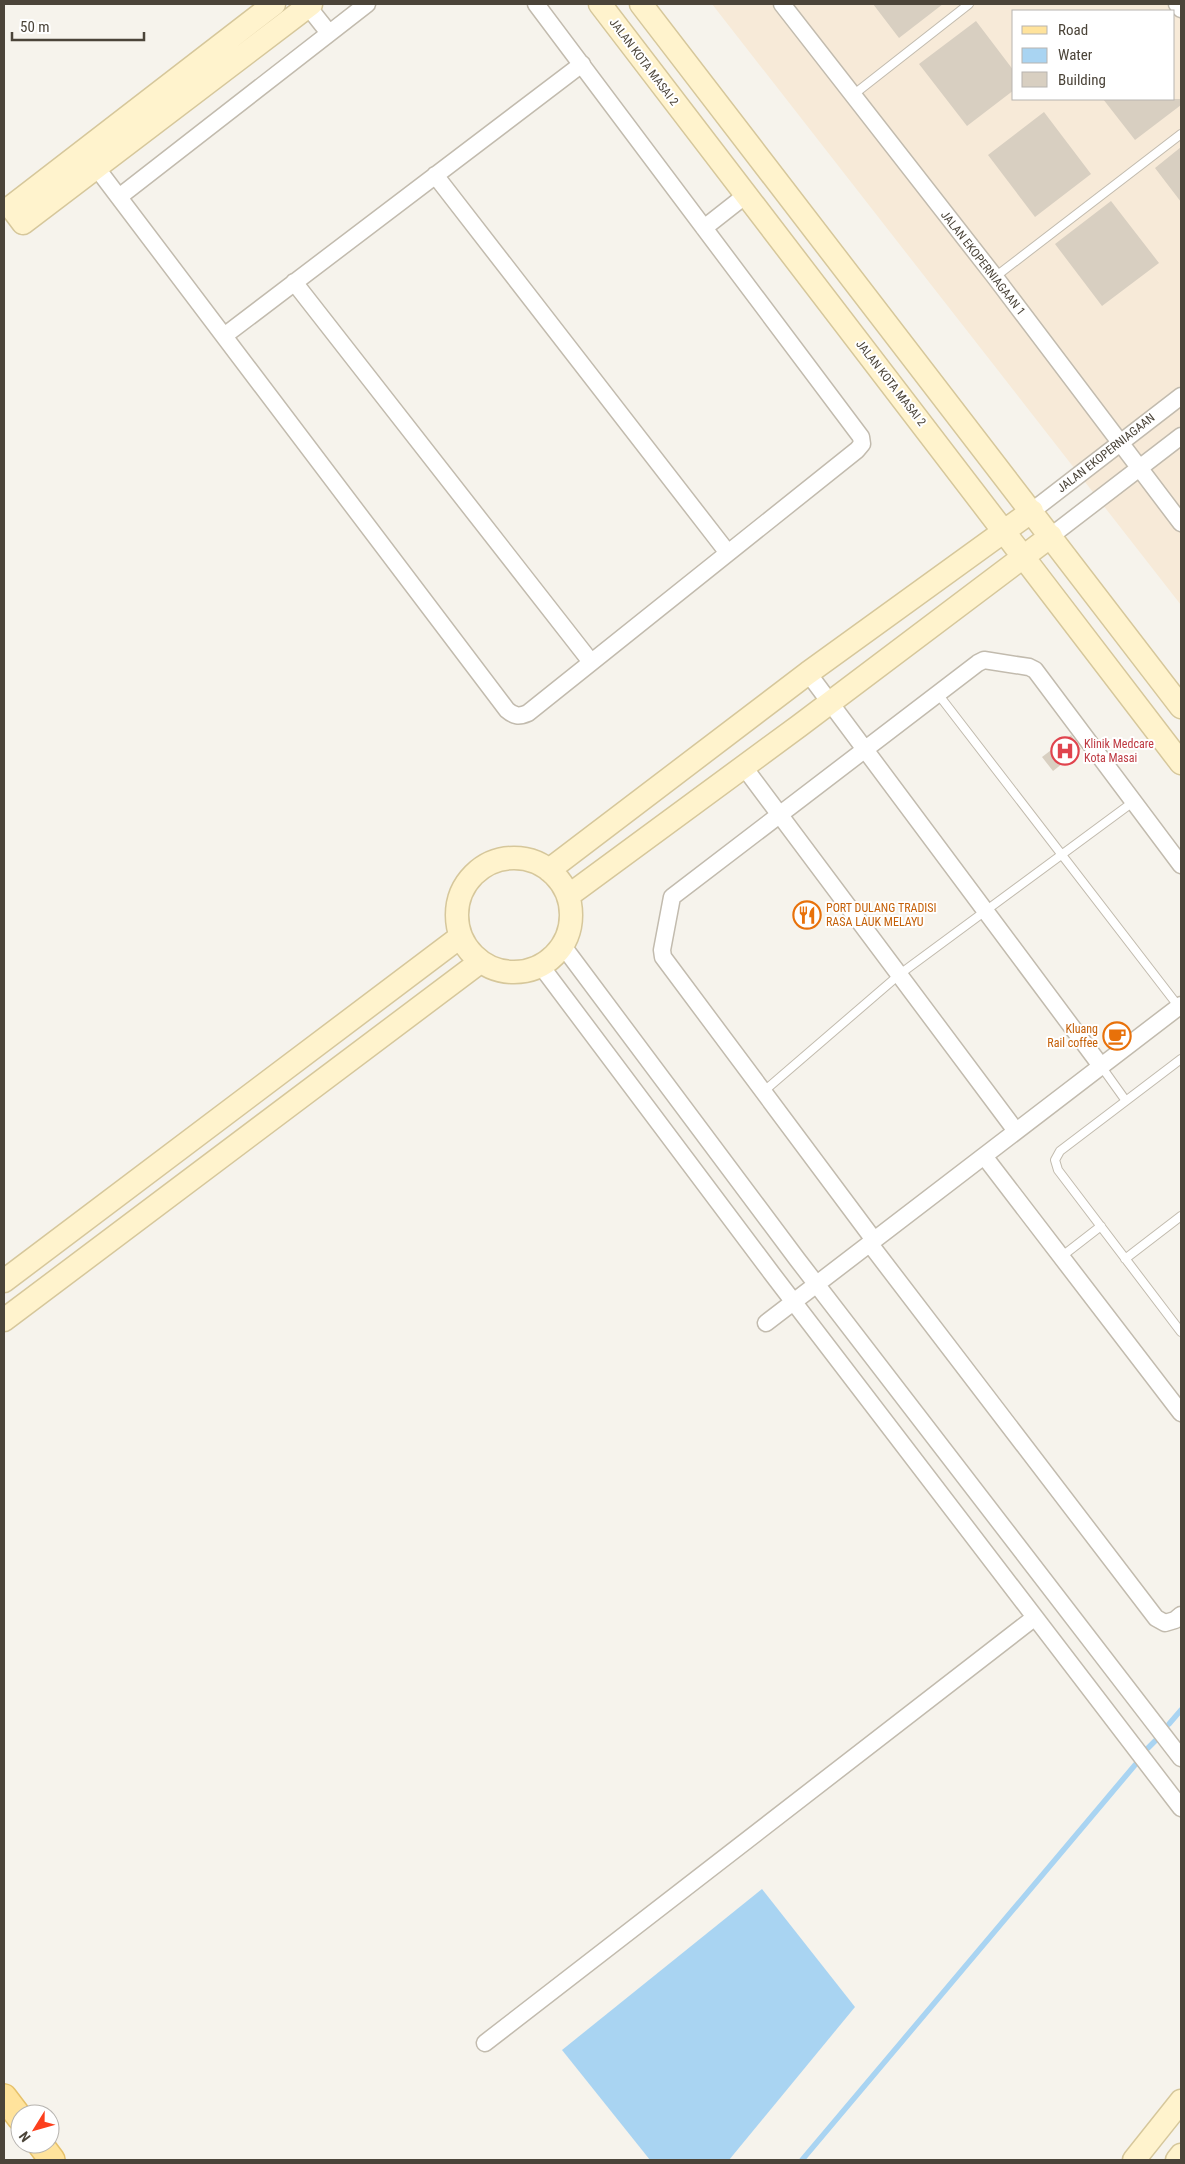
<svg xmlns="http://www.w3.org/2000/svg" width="1185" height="2164" font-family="'Roboto Condensed',sans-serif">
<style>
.commercial{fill:#f7ead8;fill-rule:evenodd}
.water{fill:#a9d4f2}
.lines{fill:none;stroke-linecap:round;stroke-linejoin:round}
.stream{stroke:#a9d4f2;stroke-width:5.5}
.building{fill:#d8cfc1}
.lane-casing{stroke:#c2bbae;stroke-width:10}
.street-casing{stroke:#c2bbae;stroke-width:19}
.secondary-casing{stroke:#d6c79b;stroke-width:25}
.primary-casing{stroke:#e6c16a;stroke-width:28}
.lane{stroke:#fff;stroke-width:8}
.street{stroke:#fff;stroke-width:16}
.secondary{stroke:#fff3cd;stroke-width:22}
.primary{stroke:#ffe39c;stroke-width:25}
.labels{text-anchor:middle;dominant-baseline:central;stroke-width:4;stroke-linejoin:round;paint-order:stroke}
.street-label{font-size:12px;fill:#4b4439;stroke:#fff}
.health-label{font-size:12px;fill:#be3a42;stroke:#fff;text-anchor:start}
.food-label{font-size:12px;fill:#c56008;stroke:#fff;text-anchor:start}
</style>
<rect width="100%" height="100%" fill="#f6f3ec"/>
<path class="commercial" d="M 712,4 L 1181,4 L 1181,605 ZM 1014,11 L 1174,11 L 1174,99 L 1014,99 Z"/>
<path class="water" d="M 762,1889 L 855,2007 L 729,2160 L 650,2160 L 562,2050 Z"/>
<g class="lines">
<path class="stream" d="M 1169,1724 L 1181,1710
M 1148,1748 L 1155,1741
M 802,2160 L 1135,1765"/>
</g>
<path class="building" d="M 873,4 L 943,4 L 899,38 Z
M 976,21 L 1014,71 L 1014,90 L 967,126 L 919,64 Z
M 1103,99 L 1181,99 L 1181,105 L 1135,140 Z
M 1044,112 L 1091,174 L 1035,217 L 988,155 Z
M 1181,147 L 1181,202 L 1155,168 Z
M 1111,201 L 1159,263 L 1102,306 L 1055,244 Z
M 1071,735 L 1081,749 L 1053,771 L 1042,757 Z"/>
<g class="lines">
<g class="lane-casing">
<path id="lane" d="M 853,95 L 969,4
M 995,277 L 1181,134
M 938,694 L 1179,1007
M 1181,1059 L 1060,1151 L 1055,1160 L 1058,1170 L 1181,1332
M 1101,1066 L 1126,1101
M 763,1092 L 900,974 L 1133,802
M 1061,1257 L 1101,1226
M 1125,1259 L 1181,1216"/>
</g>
<g class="street-casing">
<path id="street" d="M 306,4 L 329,33
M 782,4 L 995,277 L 1181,523
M 1177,4 L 1181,9
M 96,167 L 507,710 C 514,716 519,717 528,713 L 857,450 L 862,444 L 861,437 L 536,4
M 435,175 L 728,553
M 119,197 L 367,4
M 704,228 L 746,195
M 294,282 L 591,662
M 224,336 L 582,64
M 1032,511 L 1181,396
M 1051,536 L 1181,436
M 808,673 L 1101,1066
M 744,767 L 1016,1131
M 563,946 L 797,1259 L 1181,1758
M 541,966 L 773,1275 L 1181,1808
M 984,1156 L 1181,1413
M 874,1240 L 663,957 L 662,950 L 672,897 L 978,663 L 984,660 L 1029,667 L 1035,670 L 1181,865
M 870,1244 L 1156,1618 L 1165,1623 L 1175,1620 L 1181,1615
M 766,1323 L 1181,1005
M 485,2043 L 1034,1618"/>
</g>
<g class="secondary-casing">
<path id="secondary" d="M 274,4 L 11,207 L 23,223 L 311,4
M 600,4 L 1181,763
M 641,4 L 1181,707
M457 915a57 57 0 1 1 114 0a57 57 0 1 1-114 0Z
M 549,870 L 808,673 L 1032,511
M 568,896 L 799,726 L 1051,536
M 4,1281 L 460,937
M 4,1320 L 480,962
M 1134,2160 L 1181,2101
M 1177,2160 L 1181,2155"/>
</g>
<g class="primary-casing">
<path id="primary" d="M 4,2097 L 20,2118
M 40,2144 L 52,2160"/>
</g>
<use href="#lane" class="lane"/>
<use href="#street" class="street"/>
<use href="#secondary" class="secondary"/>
<use href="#primary" class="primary"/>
</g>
<defs>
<g id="hospital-ring" transform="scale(1.4375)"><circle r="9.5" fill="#fff" stroke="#e0444e" stroke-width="1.5"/><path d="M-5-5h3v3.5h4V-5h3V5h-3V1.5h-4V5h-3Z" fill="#e0444e"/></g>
<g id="restaurant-ring" transform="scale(1.4375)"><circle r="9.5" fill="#fff" stroke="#e8710a" stroke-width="1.5"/><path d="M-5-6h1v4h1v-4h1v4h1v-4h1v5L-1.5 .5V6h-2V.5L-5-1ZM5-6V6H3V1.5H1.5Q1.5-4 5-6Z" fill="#e8710a"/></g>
<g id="cafe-ring" transform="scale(1.4375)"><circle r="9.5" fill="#fff" stroke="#e8710a" stroke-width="1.5"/><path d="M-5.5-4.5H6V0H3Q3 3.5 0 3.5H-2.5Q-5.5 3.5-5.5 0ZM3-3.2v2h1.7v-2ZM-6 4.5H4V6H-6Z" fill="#e8710a"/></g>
</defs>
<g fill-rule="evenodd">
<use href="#hospital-ring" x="1065" y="751"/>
<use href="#restaurant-ring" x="807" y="915"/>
<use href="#cafe-ring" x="1117" y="1036"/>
</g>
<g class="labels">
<g class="street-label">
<text transform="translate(644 62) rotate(53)">JALAN KOTA MASAI 2</text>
<text transform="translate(983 263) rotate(52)">JALAN EKOPERNIAGAAN 1</text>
<text transform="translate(891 383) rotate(52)">JALAN KOTA MASAI 2</text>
<text transform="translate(1106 453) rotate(-38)">JALAN EKOPERNIAGAAN</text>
</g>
<g class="health-label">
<text x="1084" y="744">Klinik Medcare<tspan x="1084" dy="14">Kota Masai</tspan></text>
</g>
<g class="food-label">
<text x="826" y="908">PORT DULANG TRADISI<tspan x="826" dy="14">RASA LAUK MELAYU</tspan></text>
<text x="1098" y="1029" text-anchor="end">Kluang<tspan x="1098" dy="14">Rail coffee</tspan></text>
</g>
</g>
<rect width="1185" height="2164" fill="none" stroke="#4b4439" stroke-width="10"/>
<rect x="1012" y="10" width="162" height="90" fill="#ffffff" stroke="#b7b4b0"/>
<rect x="1022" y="26" width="25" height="8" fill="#ffe39c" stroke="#b7b4b0"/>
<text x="1058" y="35" font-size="15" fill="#4b4439">Road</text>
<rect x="1022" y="48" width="25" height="15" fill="#a9d4f2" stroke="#b7b4b0"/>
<text x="1058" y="60" font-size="15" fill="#4b4439">Water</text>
<rect x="1022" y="72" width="25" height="15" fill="#d8cfc1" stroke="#b7b4b0"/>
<text x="1058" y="85" font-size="15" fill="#4b4439">Building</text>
<g transform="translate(35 2129) rotate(233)"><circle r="24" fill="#ffffff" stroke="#b7b4b0"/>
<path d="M0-4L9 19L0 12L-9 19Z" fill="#fc3f1d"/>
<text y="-8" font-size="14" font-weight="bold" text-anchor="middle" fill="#4b4439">N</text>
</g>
<path d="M12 32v8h132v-8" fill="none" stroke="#4b4439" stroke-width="2.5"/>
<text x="20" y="32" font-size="15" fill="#4b4439" stroke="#ffffff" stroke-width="4" paint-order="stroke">50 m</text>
</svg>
